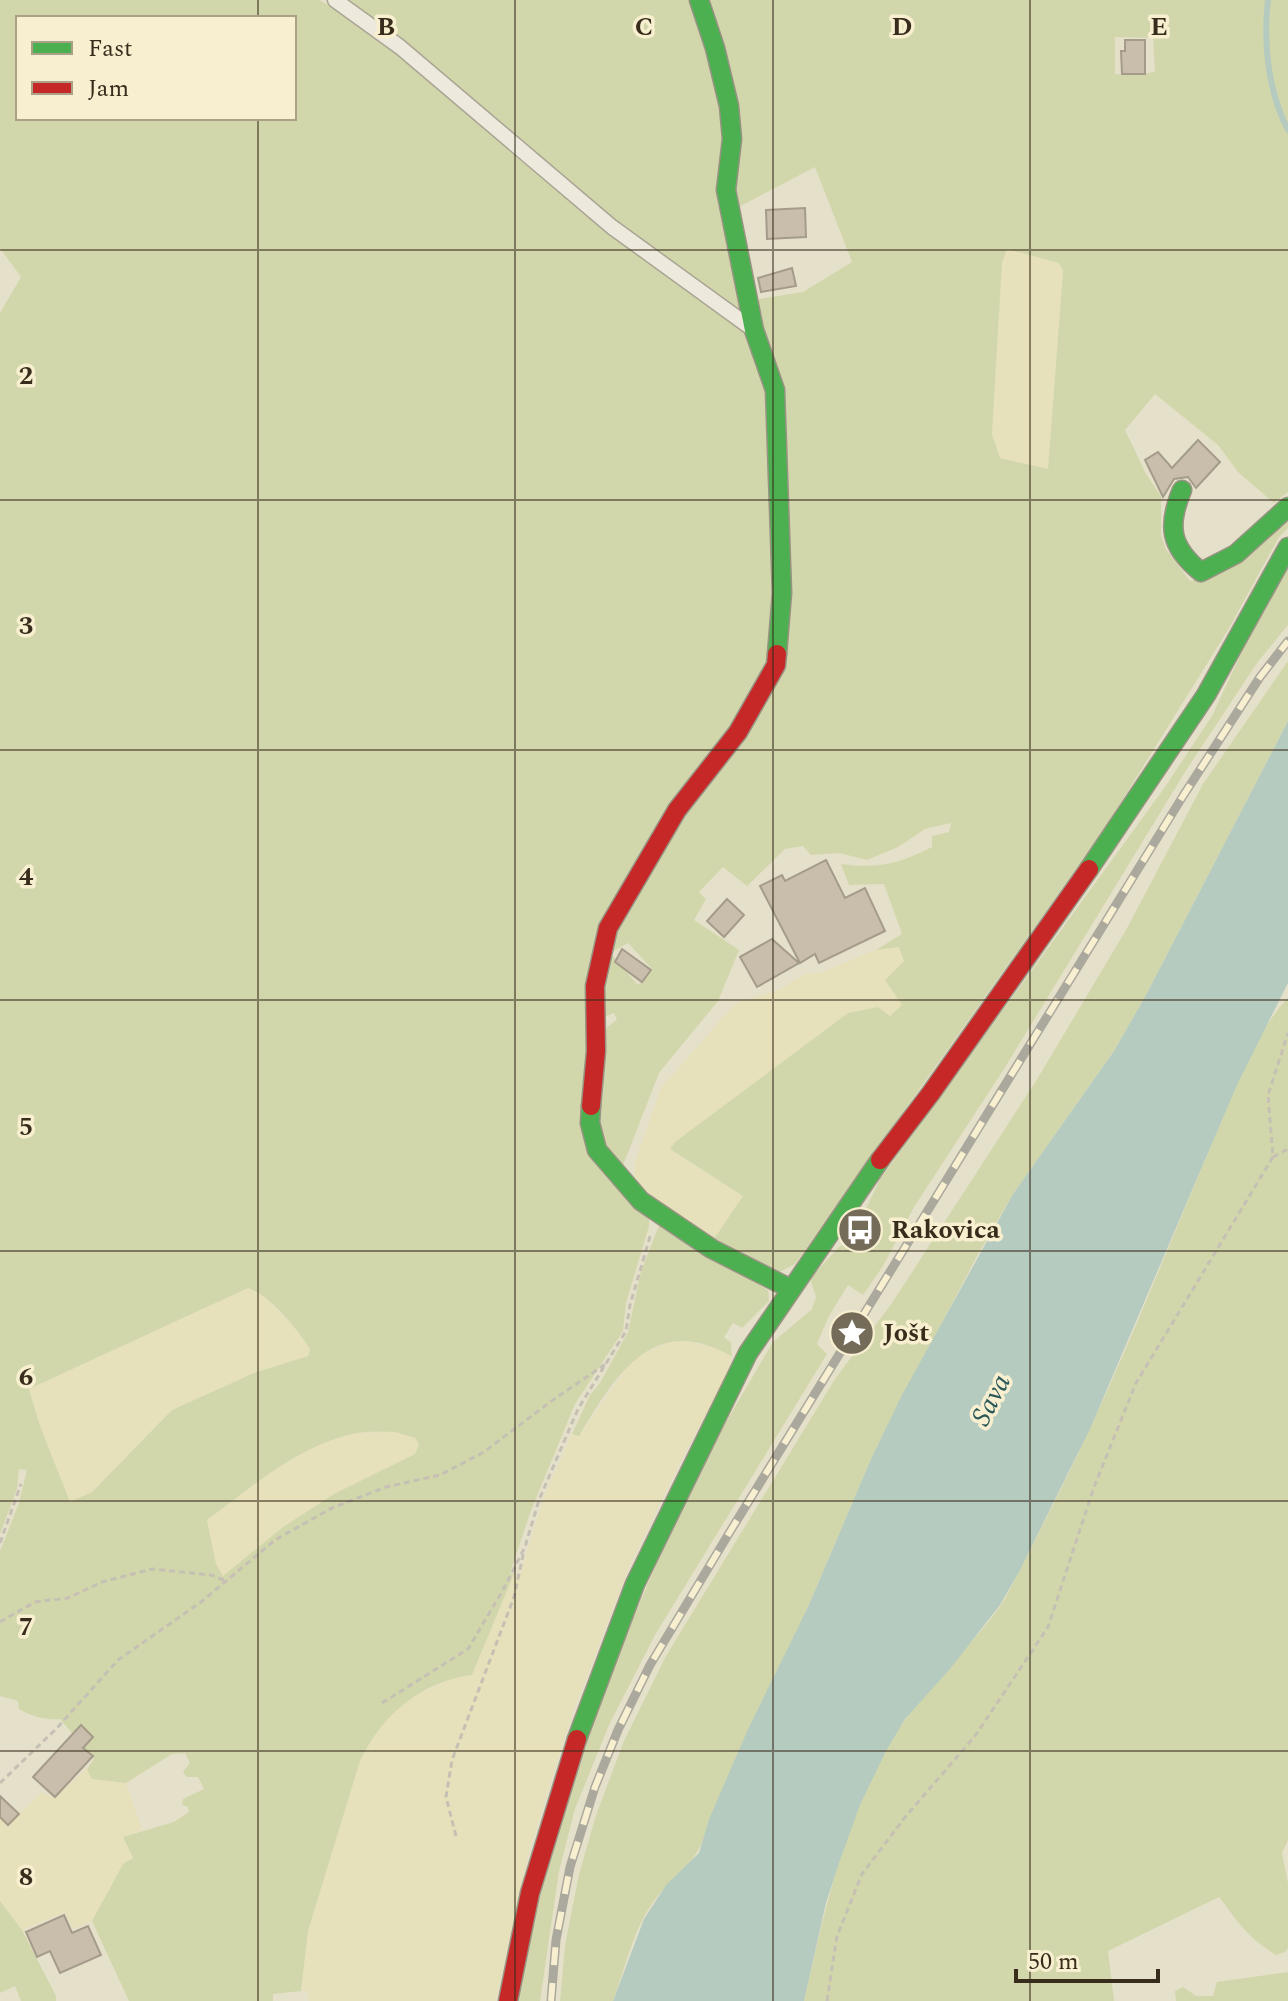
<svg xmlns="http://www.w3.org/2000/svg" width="1288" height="2001" font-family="Spectral,serif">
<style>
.farmland{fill:#e6e1ba}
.green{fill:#d2d7ab;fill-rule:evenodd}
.water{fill:#b6cbc0}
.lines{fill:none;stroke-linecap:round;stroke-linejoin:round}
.stream{stroke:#b6cbc0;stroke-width:6}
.building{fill:#c9beab;stroke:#a59b8a;stroke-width:2}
.street-casing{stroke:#aaa494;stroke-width:17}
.fast-casing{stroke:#999384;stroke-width:21}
.jam-casing{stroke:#999384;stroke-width:21}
.path{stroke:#c5c0b3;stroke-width:3;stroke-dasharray:6 4;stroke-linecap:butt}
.street{stroke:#ede9dc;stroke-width:14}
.fast{stroke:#4caf50;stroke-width:18}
.jam{stroke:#c62828;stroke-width:18}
.rail-casing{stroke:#aba89d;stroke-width:9}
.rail{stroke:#f7efcf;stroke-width:6;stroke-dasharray:18;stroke-linecap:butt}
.grid{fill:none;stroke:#382c1c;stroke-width:2;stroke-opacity:0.55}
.labels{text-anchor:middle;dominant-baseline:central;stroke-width:7;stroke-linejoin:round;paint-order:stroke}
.poi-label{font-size:26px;font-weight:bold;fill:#382c1c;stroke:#f7efcf;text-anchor:start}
.water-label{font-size:28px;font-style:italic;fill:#2a5859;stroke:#f7efcf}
.grid-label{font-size:26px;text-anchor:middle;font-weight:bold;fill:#382c1c;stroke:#f7efcf;stroke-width:7;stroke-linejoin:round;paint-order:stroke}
</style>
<rect width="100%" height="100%" fill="#e5e0ca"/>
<path class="farmland" d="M 1007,248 L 1059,262 L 1063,271 L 1048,469 L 1000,458 L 992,434 L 1002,263 Z
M 899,947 L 904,961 L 902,1005 L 890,1016 L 878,1007 L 670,1150 L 744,1197 L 712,1242 L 634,1182 L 635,1162 L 661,1088 L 736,1003 L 779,990 L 805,974 L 820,973 L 876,950 Z
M 248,1288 L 259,1291 L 300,1333 L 311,1350 L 308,1356 L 254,1373 L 172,1410 L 91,1492 L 70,1503 L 40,1426 L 29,1389 Z
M 676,1339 L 716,1348 L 732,1357 L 724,1381 L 682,1458 L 629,1567 L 573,1712 L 530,1848 L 496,2001 L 309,2001 L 308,1991 L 301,1991 L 308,1931 L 360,1761 L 368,1743 L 384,1720 L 406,1700 L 456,1677 L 472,1675 L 514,1574 L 520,1575 L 543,1499 L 572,1434 L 579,1436 L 633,1359 Z
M 395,1432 L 415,1438 L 419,1444 L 415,1454 L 334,1494 L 283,1527 L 223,1576 L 216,1564 L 207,1520 L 259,1479 L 314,1447 L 354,1433 Z
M 87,1769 L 93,1779 L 126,1783 L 142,1830 L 123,1837 L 133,1858 L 123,1864 L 92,1921 L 73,1929 L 65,1912 L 22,1930 L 8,1915 L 0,1901 L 0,1817 L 9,1824 L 41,1793 L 53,1798 Z"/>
<path class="green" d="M 0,0 L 319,0 L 340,11 L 362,28 L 368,15 L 345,0 L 695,0 L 724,109 L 725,139 L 720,191 L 729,223 L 744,300 L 744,332 L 755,352 L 767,353 L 758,325 L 759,299 L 803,292 L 852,262 L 815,167 L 737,208 L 731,189 L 735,172 L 734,105 L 703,0 L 1288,0 L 1288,492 L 1274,503 L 1238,472 L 1218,445 L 1155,394 L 1125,430 L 1146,474 L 1161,496 L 1161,535 L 1166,549 L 1190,581 L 1213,576 L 1288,521 L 1288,528 L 1279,537 L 1228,630 L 1103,831 L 795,1264 L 778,1273 L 712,1242 L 743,1196 L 670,1149 L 675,1142 L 848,1013 L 878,1007 L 890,1016 L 902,1005 L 885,980 L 904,961 L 899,947 L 876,950 L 902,934 L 884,884 L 849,885 L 841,864 C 878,869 899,864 932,847 L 932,836 L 949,832 L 951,823 L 925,829 L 898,847 L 867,860 L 839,853 L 811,855 L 803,846 L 785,849 L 747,886 L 723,867 L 699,892 L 706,899 L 694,920 L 739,950 L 718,1001 L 659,1073 L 622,1168 C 584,1137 597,1074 603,1031 L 617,1019 L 614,1013 L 604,1017 L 600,1015 L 598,1008 L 587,1007 C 588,1019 589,1032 589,1044 C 587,1082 572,1124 594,1159 C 606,1179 632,1201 649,1216 L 649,1226 L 626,1303 L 623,1331 L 575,1404 L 530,1513 L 510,1573 L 514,1574 L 472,1675 C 420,1682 382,1715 360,1761 L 308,1931 L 301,1991 L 273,1994 L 273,2001 L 129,2001 L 92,1921 L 123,1864 L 133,1858 L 123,1837 L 174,1822 L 189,1812 L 188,1807 L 182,1805 L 183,1799 L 204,1789 L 198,1777 L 187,1777 L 183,1772 L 190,1763 L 185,1753 L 172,1754 L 126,1783 L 92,1779 L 87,1769 L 94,1759 L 60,1719 C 44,1720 33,1717 19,1709 L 18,1701 L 0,1696 L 0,1551 L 19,1503 L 27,1470 L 19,1469 L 17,1489 L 0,1534 L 0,313 L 21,277 L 0,248 ZM 18,18 L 294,18 L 294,118 L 18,118 ZM 1115,37 L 1153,38 L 1155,72 L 1128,75 L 1115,74 ZM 1007,249 L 1059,263 L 1063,271 L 1048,469 L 1000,458 L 992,434 L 1002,263 ZM 628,943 L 653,970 L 638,985 L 610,953 ZM 248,1288 C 270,1295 298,1330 310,1349 L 308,1356 L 254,1373 L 172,1410 L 92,1492 L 70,1502 L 40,1426 L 29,1389 ZM 395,1432 L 415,1438 L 419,1444 L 415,1454 L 334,1494 L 283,1527 L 223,1576 L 216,1564 L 207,1520 C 253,1486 295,1448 352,1434 C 365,1431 381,1432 395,1432 Z
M 1288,568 L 1288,625 L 1257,663 L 1185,772 L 1004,1069 L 914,1207 L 883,1266 L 863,1295 L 848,1285 L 829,1316 L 817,1344 L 827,1354 L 655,1635 L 609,1725 L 575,1809 L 559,1871 L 540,2001 L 518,2001 L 541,1891 L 588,1734 L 622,1645 L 657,1562 L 715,1441 L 773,1342 L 812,1309 L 816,1297 L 810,1278 L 840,1246 L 857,1243 L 872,1220 L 864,1213 L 880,1179 L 1165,787 L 1212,716 L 1252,630 Z
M 1288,661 L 1288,721 L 1146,995 L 1114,1051 L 1013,1194 L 977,1256 L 871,1459 L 808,1607 L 709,1819 C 698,1869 679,1866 654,1901 C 633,1929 625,1969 613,2001 L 560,2001 L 565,1946 L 579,1874 L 596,1815 L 624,1741 L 666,1656 L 835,1379 L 892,1303 L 1036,1081 L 1126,930 L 1203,784 Z
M 1288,998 L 1288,1840 L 1282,1853 L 1288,1883 L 1288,1948 L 1285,1952 L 1276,1955 C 1247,1937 1239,1923 1219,1897 L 1108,1951 L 1114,2001 L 804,2001 C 824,1915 842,1827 886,1749 C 914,1699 964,1655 999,1608 C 1009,1593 1016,1576 1025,1560 C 1047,1517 1069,1474 1089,1430 C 1132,1339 1169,1245 1208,1153 C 1230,1103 1250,1038 1288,998 Z
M 660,1223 L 768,1290 L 769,1301 L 742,1328 L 733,1323 L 724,1337 L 731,1343 L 732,1357 C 654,1310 615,1376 579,1436 L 572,1434 L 590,1395 L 600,1383 L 628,1332 L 641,1271 Z
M 0,1901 L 22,1930 L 56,1996 L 56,2001 L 21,2001 L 15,1986 L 0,1993 Z
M 1288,1972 L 1288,2001 L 1176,2001 L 1175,1991 L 1183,1987 L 1196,1996 L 1213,1996 L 1217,1982 Z"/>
<path class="water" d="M 1288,721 L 1288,983 L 1237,1085 L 1090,1429 L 1019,1572 L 1000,1605 L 950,1669 L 905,1719 L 886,1751 L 860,1805 L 839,1863 L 826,1903 L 804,2001 L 613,2001 L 644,1919 L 666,1885 L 699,1853 L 709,1819 L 749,1727 L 808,1607 L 871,1459 L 902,1395 L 1013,1194 L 1114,1051 L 1146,995 Z"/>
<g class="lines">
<path class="stream" d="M 1268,0 C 1263,42 1268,92 1288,130"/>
</g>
<path class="building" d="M 1125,40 L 1145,40 L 1145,74 L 1122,74 L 1121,51 L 1125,51 Z
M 805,208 L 806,237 L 767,239 L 766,210 Z
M 792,268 L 796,286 L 761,292 L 758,278 Z
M 1198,440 L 1220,462 L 1196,488 L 1188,477 L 1174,479 L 1163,497 L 1145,460 L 1158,452 L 1172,468 Z
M 826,860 L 845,898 L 865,888 L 885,931 L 819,963 L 815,954 L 800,963 L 760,886 L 782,875 L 785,881 Z
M 727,899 L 744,915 L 724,937 L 707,921 Z
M 772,939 L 799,963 L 757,987 L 740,957 Z
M 622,949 L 651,970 L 642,982 L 615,962 Z
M 81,1725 L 93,1737 L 83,1748 L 93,1756 L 55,1797 L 33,1777 Z
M 0,1796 L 19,1814 L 8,1825 L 0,1817 Z
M 64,1915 L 72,1933 L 88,1926 L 101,1955 L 60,1973 L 50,1951 L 37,1957 L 26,1932 Z"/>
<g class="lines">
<g class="street-casing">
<path id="street" d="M 335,0 L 400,47 L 612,227 L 754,330"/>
</g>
<g class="fast-casing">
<path id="fast" d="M 699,0 L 715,48 L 729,106 L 732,139 L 726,190 L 754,330 L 775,390 L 782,593 L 777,654
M 1182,490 C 1167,526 1170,547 1201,572 L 1236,554 L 1288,507
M 1089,869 L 1206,695 L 1288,547
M 591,1106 L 590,1123 L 597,1150 L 641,1201 L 712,1249 L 791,1289
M 577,1739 L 635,1584 L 748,1353 L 880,1160"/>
</g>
<g class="jam-casing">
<path id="jam" d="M 591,1106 L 596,1051 L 595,986 L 608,928 L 677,810 L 738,732 L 776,665 L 777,654
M 880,1160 L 931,1093 L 1089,869
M 508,2001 L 530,1893 L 577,1739"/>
</g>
<path class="path" d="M 1273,1157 L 1288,1149
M 0,1543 L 21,1484
M 0,1622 L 35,1602 L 68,1598 L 102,1582 L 152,1569 L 211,1575 L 224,1580
M 382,1703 L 468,1649 L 503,1590 L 525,1547 L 539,1500 L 578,1409 L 626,1331 L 630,1305 L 651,1233
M 0,1783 L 57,1728 L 118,1660 L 201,1602 L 275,1540 L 332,1508 L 386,1487 L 440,1475 L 484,1452 L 550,1402 L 607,1363
M 456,1836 L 446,1797 L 452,1760 L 514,1597 L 524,1551
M 827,2001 L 837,1936 L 862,1874 L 906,1816 L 975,1736 L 1048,1627 L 1094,1487 L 1136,1383 L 1273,1157 L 1268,1095 L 1288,1033"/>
<use href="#street" class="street"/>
<use href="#fast" class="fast"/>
<use href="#jam" class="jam"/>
<g class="rail-casing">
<path id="rail" d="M 551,2001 L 556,1940 L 570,1867 L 595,1787 L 618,1730 L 650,1665 L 731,1530 L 1183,796 L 1260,677 L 1288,641"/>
</g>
<use href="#rail" class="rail"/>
</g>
<path class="grid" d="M 258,0 L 258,18M 515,0 L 515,2001M 773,0 L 773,2001M 1030,0 L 1030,2001M 258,118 L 258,2001M 0,250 L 1288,250M 0,500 L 1288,500M 0,750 L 1288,750M 0,1000 L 1288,1000M 0,1251 L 1288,1251M 0,1501 L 1288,1501M 0,1751 L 1288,1751"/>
<defs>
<g id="bus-disc" transform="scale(2.3)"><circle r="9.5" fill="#756b59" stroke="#f7efcf"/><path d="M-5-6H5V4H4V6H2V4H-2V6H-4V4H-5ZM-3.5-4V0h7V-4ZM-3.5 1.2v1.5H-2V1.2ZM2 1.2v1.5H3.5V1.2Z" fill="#fff"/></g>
<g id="sight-disc" transform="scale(2.3)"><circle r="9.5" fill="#756b59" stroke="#f7efcf"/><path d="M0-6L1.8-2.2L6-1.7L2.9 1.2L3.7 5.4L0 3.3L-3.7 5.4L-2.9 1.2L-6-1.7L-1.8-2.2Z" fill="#fff"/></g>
</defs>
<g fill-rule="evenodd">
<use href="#bus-disc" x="860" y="1230"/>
<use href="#sight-disc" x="852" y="1333"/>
</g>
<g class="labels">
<g class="poi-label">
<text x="891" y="1230">Rakovica</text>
<text x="883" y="1333">Jošt</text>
</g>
<g class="water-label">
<text transform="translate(991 1400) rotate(-63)">Sava</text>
</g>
</g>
<g class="grid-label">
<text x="386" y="35">B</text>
<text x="644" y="35">C</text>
<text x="902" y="35">D</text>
<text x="1159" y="35">E</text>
<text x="26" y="384">2</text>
<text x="26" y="634">3</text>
<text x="26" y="885">4</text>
<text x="26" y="1135">5</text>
<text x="26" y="1385">6</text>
<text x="26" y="1635">7</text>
<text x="26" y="1885">8</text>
</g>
<rect x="16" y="16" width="280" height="104" fill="#f7efcf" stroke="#aba187" stroke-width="2"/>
<rect x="32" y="42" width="40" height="12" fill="#4caf50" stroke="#aba187" stroke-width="2"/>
<text x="88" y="56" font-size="24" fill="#382c1c">Fast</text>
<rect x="32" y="82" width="40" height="12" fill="#c62828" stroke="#aba187" stroke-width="2"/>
<text x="88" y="96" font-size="24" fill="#382c1c">Jam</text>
<path d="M1016 1969v12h142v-12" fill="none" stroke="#382c1c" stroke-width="4"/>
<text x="1028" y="1969" font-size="24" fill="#382c1c" stroke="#f7efcf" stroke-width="6" paint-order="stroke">50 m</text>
</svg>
